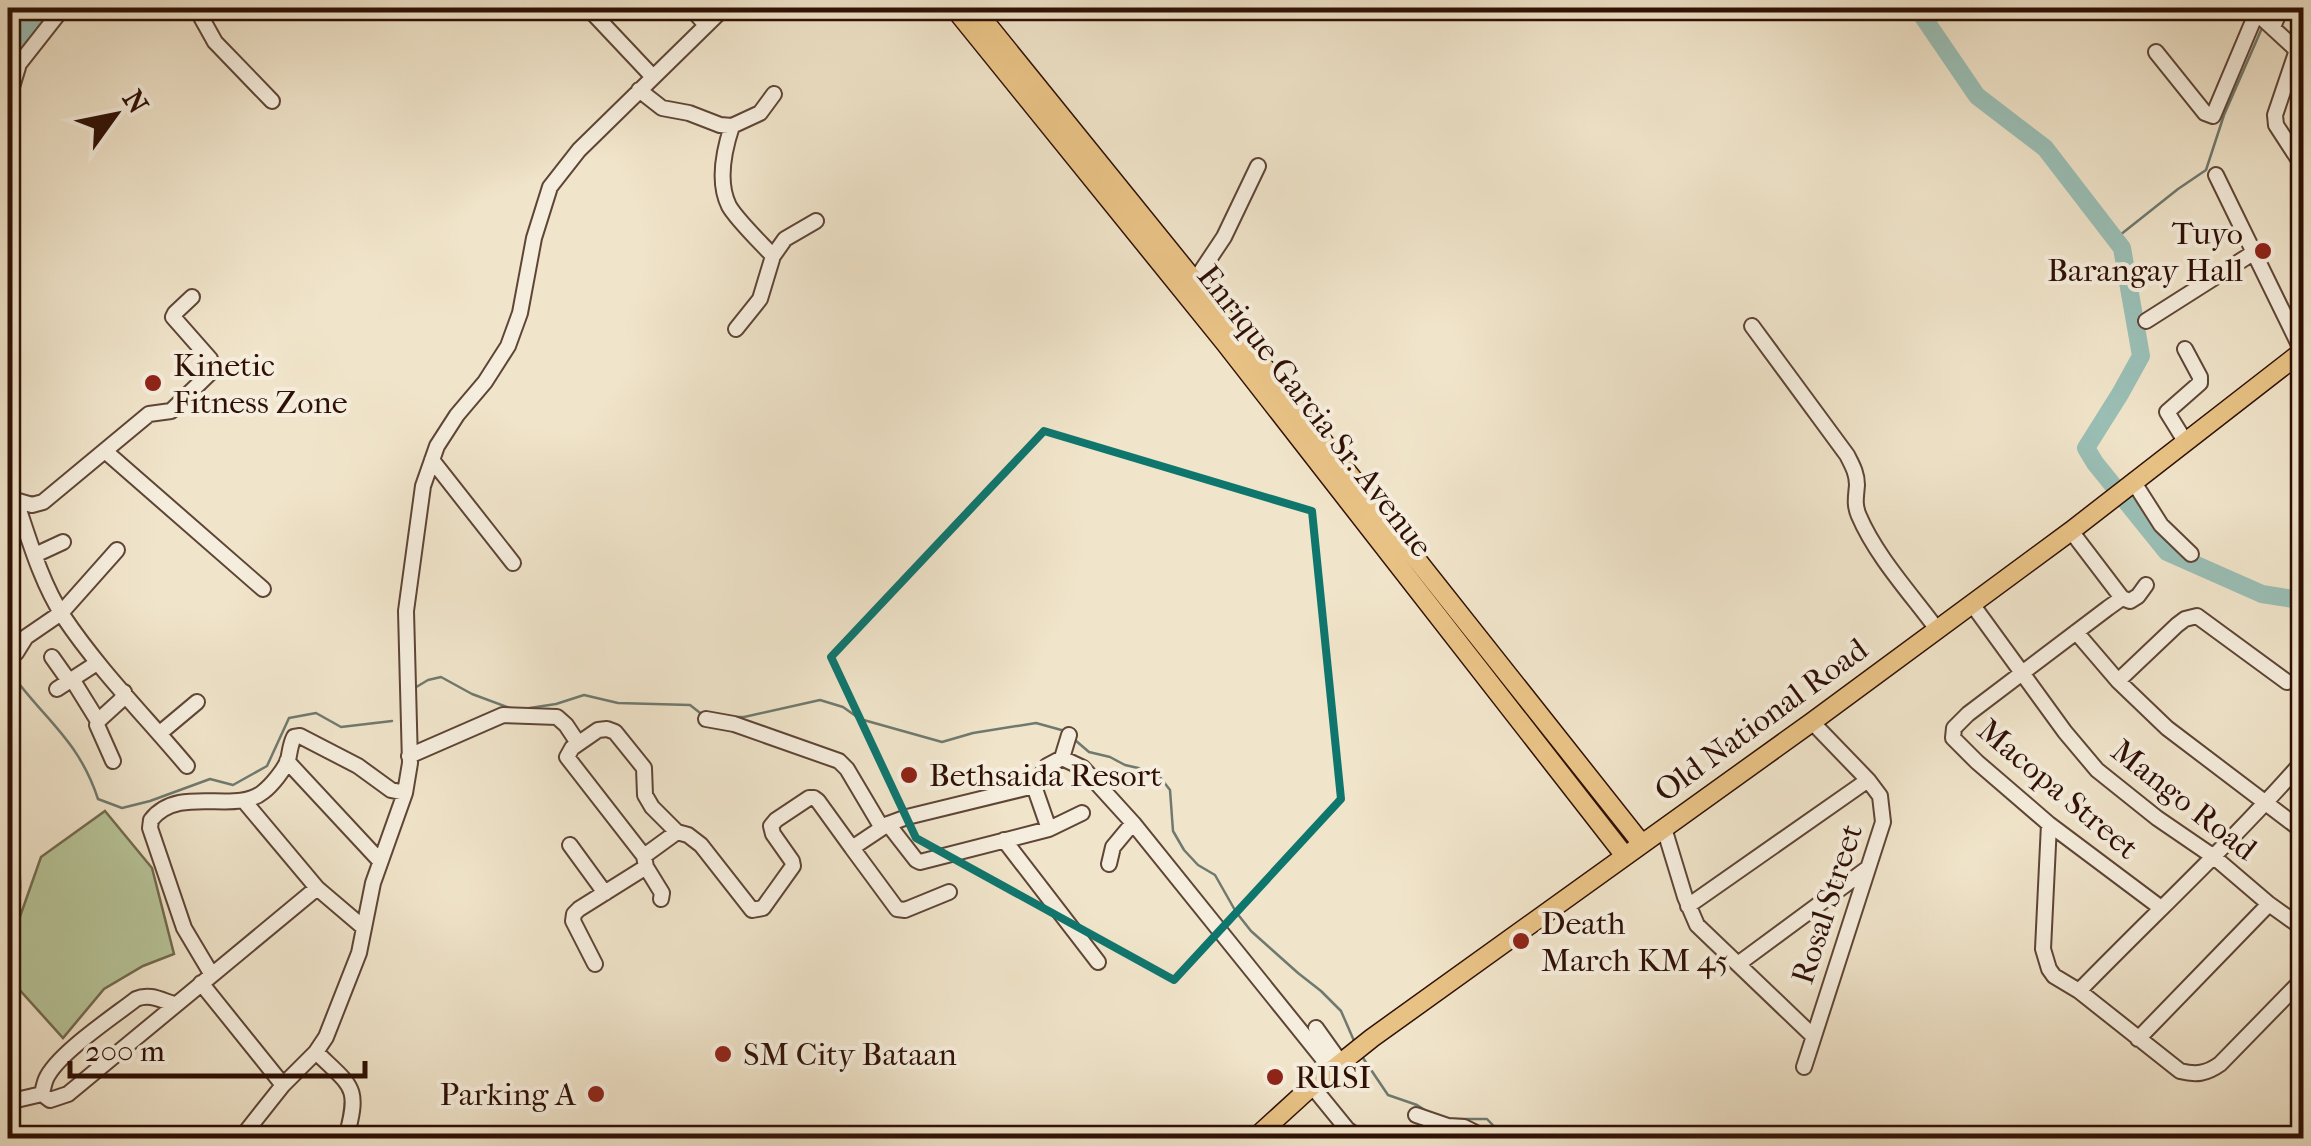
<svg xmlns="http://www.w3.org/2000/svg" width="2311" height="1146" font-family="'IM FELL French Canon',serif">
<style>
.green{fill:#b7c599;stroke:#736a4f;stroke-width:2.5}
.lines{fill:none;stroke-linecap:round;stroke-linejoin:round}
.stream{stroke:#6f796f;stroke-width:2.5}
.river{stroke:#9abfb6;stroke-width:18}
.minor-casing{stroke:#5f4536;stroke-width:18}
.major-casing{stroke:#2f1005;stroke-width:21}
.minor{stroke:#f5eddd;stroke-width:14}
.major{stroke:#e8c285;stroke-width:18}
.marked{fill:none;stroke:#0f766e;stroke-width:8;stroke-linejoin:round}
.poi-dot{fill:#8f2418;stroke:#f5eddd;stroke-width:4}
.labels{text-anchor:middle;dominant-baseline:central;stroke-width:8;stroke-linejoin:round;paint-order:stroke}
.poi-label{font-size:32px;fill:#2f1005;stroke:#f5eddd;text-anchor:start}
.street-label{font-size:32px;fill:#2f1005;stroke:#f5eddd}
</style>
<rect width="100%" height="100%" fill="#f0e4ca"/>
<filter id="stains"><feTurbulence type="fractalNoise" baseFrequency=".002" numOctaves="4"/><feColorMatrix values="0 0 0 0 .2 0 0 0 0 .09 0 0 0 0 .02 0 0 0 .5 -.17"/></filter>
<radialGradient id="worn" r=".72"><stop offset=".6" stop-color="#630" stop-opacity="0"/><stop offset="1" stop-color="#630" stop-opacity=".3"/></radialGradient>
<path class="green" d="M 105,811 L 152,868 L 174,954 L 143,966 L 104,989 L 63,1038 L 8,977 L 8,944 L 16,928 L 41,857 Z"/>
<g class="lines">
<path class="stream" d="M 2115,239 L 2178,189 L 2206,170 L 2224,115 L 2262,28
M 8,669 C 42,718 78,738 98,799 L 122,808 L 150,801 L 210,779 L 233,785 L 267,766 L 289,718 L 316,713 L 341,727 L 392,721
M 413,689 L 428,680 L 441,677 L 472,694 L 510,708
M 523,709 L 556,704 L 584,695 L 618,703 L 690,705 L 704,716
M 732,717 L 744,717 L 820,700 L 843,707 L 860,719 L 942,742 L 973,733 L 1036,723 L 1065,731
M 1075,740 L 1089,752 L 1110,757 L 1125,765 L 1147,770 L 1160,777 L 1170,790 L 1173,831 L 1184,850 L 1198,865 L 1215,875 L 1236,912 L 1251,931 L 1298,973 L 1321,991 L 1341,1011 L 1355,1043
M 1361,1055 L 1388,1095 L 1417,1105 L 1428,1112
M 1449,1119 L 1487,1119 L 1505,1138"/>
<path class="river" d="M 1917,8 L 1977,96 L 2045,148 L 2122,248 L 2141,356 L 2120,394 L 2086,448 L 2095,463 L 2167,552 L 2262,594 L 2293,599 L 2304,597
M 8,50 C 19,31 36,24 46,8"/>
<g class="minor-casing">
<path id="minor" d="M 196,8 L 215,42 L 272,101
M 588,8 L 653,77
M 691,8 L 706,25
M 2251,8 L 2301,54
M 2273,27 L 2281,8
M 2297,50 L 2275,115 L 2276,125 L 2304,168
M 2156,52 L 2205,113 L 2213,116 L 2256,14
M 639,90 L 662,108 L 689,113 L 720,125 L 732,126 L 760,113 L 774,94
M 8,100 L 19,64 L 63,8
M 732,126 C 724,150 717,182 729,206 C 737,220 761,243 773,256 L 785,239 L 816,221
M 2216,175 L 2302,351
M 1194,282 L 1224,237 L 1258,166
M 2146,321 L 2253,253
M 1752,326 L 1847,455 C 1852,465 1857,473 1857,485 C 1856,497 1854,505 1859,516 C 1876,556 1911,594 1936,628
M 736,329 L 760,299 L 773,256
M 2185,441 L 2167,412 L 2200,383 L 2200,377 L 2185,349
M 105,451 L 263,589
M 432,460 L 513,563
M 2133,481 L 2161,525 L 2191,554
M 8,498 L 32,505 L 43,502 L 149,414 L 171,411 L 210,373 L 213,367 L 210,359 L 173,317 L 175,313 L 192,297
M 16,501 C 29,539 41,582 63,616 C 99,670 146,717 187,766
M 2071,531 L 2122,598
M 35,555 L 63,542
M 2146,585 L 2138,596 L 2130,601 L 2122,598 L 2108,608 L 1968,714 L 1954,728 L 1953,738 L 1977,762 L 2049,824 L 2161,908
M 1972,604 L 2065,732 L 2097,770 L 2157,818 L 2214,857 L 2269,904 L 2304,929
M 2076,632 L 2118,681 L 2167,728 L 2304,832
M 16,653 L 26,637 L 61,613 L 117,550
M 52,657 L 69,681
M 72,679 L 98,721 L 121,700 L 124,692
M 2118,681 L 2177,625 L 2185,619 L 2197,616 L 2287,682
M 57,689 L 97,663
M 706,719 L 734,724 L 839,761 L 847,769 L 882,828
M 98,721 L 97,725 L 113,761
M 160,733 L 197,702
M 409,756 L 503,715 L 557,717 L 566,725 L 578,743
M 1062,758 L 1069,735
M 287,761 L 380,861
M 1034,786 L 1047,766 L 1062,758 L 1083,768 L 1133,823 L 1332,1070
M 1034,786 L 1049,829
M 244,801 L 317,888 L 364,928
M 888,824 L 916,860 L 920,862 L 1049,829 L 1082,813
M 2049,824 L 2043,949 L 2049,969 L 2054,976 L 2079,991 L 2180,1071 C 2196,1075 2206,1074 2220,1064 L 2304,978
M 1664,828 L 1685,897 L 1697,925 L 1813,1036
M 8,834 C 11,864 16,892 8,921
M 1004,840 L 1098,962
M 570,845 L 605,893
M 852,848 L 897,909 L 905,910 L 949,892
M 644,856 L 677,832
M 1109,864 L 1113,847 L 1133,823
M 646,867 L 662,893 L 661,899
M 317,888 L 212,975 L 184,928 L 150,828 L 151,820 C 179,784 236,815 263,792 C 272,785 284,770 288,760 C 290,752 290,745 294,737 L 300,736 L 358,766 L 391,790 L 405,793
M 1688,906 L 1868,780
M 595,964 L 573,921 L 574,914 L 579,909 L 646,867 L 644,856 L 567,757 L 572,748 L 598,730 L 607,729 L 615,732 L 644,768 L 645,795 L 652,807 L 677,832 L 688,835 L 701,845 L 752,910 L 763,908 L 793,866 L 792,861 L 773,834 L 771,826 L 776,820 L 809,798 L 814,798 L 818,801 L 852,848 L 888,824 L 907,817 L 1034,786
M 1738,964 L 1868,868
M 201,983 L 283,1085
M 2079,991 C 2154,914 2233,841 2304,760
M 1316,1028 L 1341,1063
M 2138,1039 L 2269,904
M 316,1052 C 353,1088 360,1086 346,1138
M 8,1065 L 12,1101 L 8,1138
M 1804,1067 L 1883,822 L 1880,796 L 1868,780 L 1812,722
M 1312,1086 L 1347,1129 L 1359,1138
M 42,1094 C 43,1089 44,1084 46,1079 C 57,1054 113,1017 136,999 C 149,993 161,1000 174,1004
M 12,1101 L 42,1094 L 50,1100 L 68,1094 L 212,975
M 1416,1115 L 1448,1126 L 1464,1127 L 1476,1133 L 1478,1138
M 241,1138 L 283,1085 L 316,1052 L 326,1037 L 359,953 L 373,883 L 405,793 L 410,763 L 406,611 L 423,486 L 437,446 L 457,415 L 485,382 L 508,346 L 520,313 L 534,238 L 550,187 L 579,150 L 724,8"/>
</g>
<g class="major-casing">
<path id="major" d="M 954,8 L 1225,343 L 1625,856
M 974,8 L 1265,368 L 1642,844
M 1255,1138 L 1312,1086 L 1372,1038 L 1812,722 L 2071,531 L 2304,350"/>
</g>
<use href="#minor" class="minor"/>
<use href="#major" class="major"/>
</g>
<path class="marked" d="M 1044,431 L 1312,511 L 1341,799 L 1174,980 L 916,838 L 831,657 Z"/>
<g class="poi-dot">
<circle cx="2263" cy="251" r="10"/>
<circle cx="153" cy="383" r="10"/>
<circle cx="909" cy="775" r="10"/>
<circle cx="1521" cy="941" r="10"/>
<circle cx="723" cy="1054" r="10"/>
<circle cx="1275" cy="1077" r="10"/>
<circle cx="596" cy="1094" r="10"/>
</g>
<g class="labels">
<g class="poi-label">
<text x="2243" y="233" text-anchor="end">Tuyo<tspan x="2243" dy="37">Barangay Hall</tspan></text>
<text x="173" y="365">Kinetic<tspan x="173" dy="37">Fitness Zone</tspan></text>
<text x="929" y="775">Bethsaida Resort</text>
<text x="1541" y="923">Death<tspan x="1541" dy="37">March KM 45</tspan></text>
<text x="743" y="1054">SM City Bataan</text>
<text x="1295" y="1077">RUSI</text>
<text x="576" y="1094" text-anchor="end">Parking A</text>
</g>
<g class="street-label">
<text transform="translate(1315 411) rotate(52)">Enrique Garcia Sr. Avenue</text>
<text transform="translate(1761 720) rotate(-36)">Old National Road</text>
<text transform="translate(2058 789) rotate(40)">Macopa Street</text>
<text transform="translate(2184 800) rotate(38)">Mango Road</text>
<text transform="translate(1827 904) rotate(-72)">Rosal Street</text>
</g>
</g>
<rect width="2311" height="1146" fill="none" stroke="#f0e4ca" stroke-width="40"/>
<rect x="10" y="10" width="2291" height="1126" fill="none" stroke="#2f1005" stroke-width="5"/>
<rect x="20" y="20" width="2271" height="1106" fill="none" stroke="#2f1005" stroke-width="2.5"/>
<g transform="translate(115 115) rotate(57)" stroke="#f5eddd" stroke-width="8" paint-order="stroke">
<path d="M0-8L18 38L0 25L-18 38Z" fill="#2f1005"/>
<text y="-15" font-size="28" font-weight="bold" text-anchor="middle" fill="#2f1005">N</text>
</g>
<path d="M70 1061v15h295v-15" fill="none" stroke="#2f1005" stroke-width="5"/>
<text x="85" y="1061" font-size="30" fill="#2f1005" stroke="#f5eddd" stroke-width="8" paint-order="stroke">200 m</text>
<rect width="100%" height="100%" filter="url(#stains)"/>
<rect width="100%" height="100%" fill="url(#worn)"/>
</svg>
